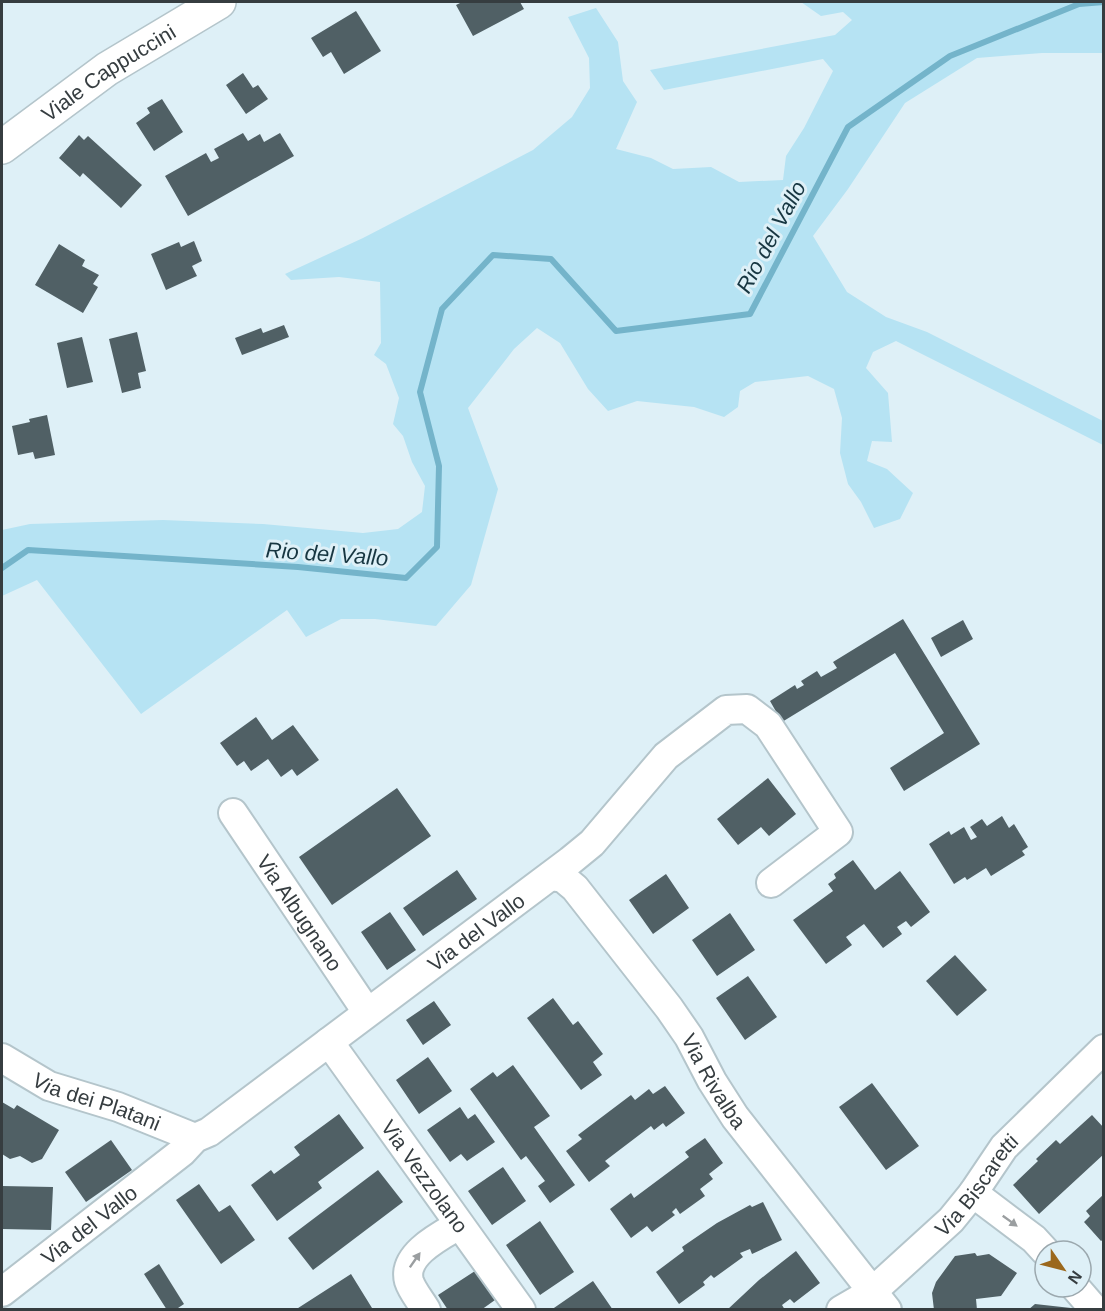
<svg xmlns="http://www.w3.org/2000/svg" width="1105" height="1311" font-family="Helvetica,sans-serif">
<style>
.green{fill:#b6e3f3}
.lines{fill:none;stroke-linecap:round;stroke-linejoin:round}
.stream{stroke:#74b4ca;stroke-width:6}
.building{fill:#506065}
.minor-casing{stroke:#b4c5cb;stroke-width:32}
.major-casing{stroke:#b4c5cb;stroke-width:36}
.minor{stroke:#fff;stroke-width:28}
.major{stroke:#fff;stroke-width:33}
.oneway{fill:#9a9ea0}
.labels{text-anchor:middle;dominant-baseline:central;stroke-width:6;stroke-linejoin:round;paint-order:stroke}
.street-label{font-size:21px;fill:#363d40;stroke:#def0f7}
.water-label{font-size:22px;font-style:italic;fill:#173641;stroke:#def0f7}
</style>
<rect width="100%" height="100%" fill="#def0f7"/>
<path class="green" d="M 801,2 L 1103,2 L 1103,53 L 1042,53 L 977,58 L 905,103 L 848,189 L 813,236 L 847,292 L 886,317 L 927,332 L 1103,421 L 1103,445 L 896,341 L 873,352 L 866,368 L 888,393 L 892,442 L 872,441 L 867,461 L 887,469 L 913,493 L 900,519 L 874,528 L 861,502 L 848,484 L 840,453 L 842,418 L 834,389 L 808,376 L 755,382 L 740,391 L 738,407 L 724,417 L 694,407 L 637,401 L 608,411 L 588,389 L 560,343 L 537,328 L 514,349 L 468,408 L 498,489 L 471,585 L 436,626 L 375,619 L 341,619 L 306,637 L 287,610 L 141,714 L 37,580 L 2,596 L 2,530 L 30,524 L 163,520 L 263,524 L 363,533 L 398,529 L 422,512 L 425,486 L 412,462 L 403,436 L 393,424 L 399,398 L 386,364 L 374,355 L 381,343 L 380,282 L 339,277 L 291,280 L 285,274 L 363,238 L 533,150 L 572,117 L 590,88 L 589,58 L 568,17 L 596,8 L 618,42 L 623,81 L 637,102 L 616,149 L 651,158 L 673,169 L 711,167 L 739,182 L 783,180 L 786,156 L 804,128 L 833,71 L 823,59 L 664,90 L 650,70 L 835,35 L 852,20 L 843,12 L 821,16 Z"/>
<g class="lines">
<path class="stream" d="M 2,568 L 28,550 L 298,567 L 406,578 L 437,547 L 439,466 L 420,392 L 442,309 L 493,255 L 551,259 L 616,331 L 750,314 L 848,127 L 950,56 L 1079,4 L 1104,2"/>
</g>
<path class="building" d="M 462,2 L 520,2 L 524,9 L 473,36 L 456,5 Z
M 356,11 L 381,51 L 344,74 L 331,52 L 323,57 L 311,38 Z
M 243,73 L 253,88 L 258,85 L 268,99 L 246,114 L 226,85 Z
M 162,99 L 183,132 L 154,151 L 136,123 L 150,113 L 147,108 Z
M 243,133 L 248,141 L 260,134 L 264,142 L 280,133 L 294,156 L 188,216 L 165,176 L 206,153 L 211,162 L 219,158 L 214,149 Z
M 79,135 L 84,140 L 88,136 L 142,185 L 121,208 L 83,173 L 80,177 L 59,158 Z
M 194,241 L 202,261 L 192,266 L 197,276 L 166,290 L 151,254 L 179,242 L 181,247 Z
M 59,244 L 85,260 L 82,266 L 99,275 L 93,284 L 98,287 L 83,313 L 35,285 Z
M 284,325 L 289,337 L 242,355 L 235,338 L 261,328 L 263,333 Z
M 137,332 L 146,371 L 138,373 L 141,388 L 122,393 L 109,339 Z
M 82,337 L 93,382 L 67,388 L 57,343 Z
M 47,415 L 55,455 L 35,459 L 33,452 L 18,455 L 12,426 L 30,422 L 29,419 Z
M 903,619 L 980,744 L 904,791 L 890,768 L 944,733 L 895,653 L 782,722 L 770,701 L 795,685 L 797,689 L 804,685 L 801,681 L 817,671 L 821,677 L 837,668 L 833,662 Z
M 963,620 L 973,639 L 941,657 L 931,638 Z
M 256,717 L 272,740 L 293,725 L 319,760 L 297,776 L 292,769 L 281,777 L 268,759 L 251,771 L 244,761 L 237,766 L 220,743 Z
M 768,778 L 796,814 L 769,836 L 761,827 L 738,845 L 717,819 Z
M 397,788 L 431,836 L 332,905 L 299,857 Z
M 1002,816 L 1009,828 L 1014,824 L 1028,847 L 1022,851 L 1025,855 L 991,876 L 986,868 L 967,880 L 965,877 L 954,884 L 929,844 L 949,831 L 951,835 L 964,827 L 971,840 L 977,837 L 970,827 L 982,819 L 987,826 Z
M 853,860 L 875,890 L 900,871 L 930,912 L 911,927 L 906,921 L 897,927 L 902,934 L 883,948 L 864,924 L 846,937 L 852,945 L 826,964 L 793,920 L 833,891 L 828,884 L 836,878 L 834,874 Z
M 457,870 L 477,899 L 423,936 L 403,908 Z
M 666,874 L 689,908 L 653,934 L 629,900 Z
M 390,912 L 416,950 L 387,970 L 361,932 Z
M 730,913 L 755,950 L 717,976 L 692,940 Z
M 955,955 L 987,990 L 957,1016 L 926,981 Z
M 748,976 L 777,1017 L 745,1040 L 716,998 Z
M 553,998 L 573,1025 L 578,1021 L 603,1054 L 593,1062 L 602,1075 L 581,1090 L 527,1018 Z
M 434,1001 L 451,1025 L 423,1045 L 406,1020 Z
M 428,1057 L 452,1091 L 419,1114 L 396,1080 Z
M 513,1065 L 550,1116 L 534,1127 L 575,1185 L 550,1203 L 538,1186 L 545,1181 L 526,1156 L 521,1160 L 470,1089 L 493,1072 L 497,1077 Z
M 872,1083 L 919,1146 L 886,1170 L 839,1107 Z
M 665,1086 L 685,1113 L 666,1127 L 663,1123 L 654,1130 L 651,1126 L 605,1161 L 610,1166 L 589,1182 L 566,1151 L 582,1139 L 578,1135 L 631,1095 L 635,1100 L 649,1089 L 653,1094 Z
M 2,1102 L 14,1109 L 17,1105 L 59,1130 L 42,1159 L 32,1163 L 20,1156 L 10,1159 L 2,1154 Z
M 460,1107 L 468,1119 L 475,1114 L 495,1142 L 467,1161 L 461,1154 L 450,1162 L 427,1130 Z
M 339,1114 L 364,1148 L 318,1182 L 322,1188 L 277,1221 L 251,1185 L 271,1170 L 274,1174 L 300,1155 L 294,1147 Z
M 1092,1115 L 1104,1128 L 1104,1154 L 1039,1214 L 1013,1185 L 1038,1161 L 1036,1159 L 1056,1140 L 1060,1144 Z
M 705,1138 L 723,1163 L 709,1174 L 713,1179 L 700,1189 L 705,1196 L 680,1214 L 676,1208 L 672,1212 L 675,1215 L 652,1232 L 647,1226 L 631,1238 L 610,1209 L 631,1193 L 634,1198 L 689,1157 L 685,1152 Z
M 111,1140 L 132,1170 L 86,1202 L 65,1172 Z
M 503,1167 L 526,1201 L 492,1225 L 468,1191 Z
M 378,1170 L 403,1202 L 313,1270 L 288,1238 Z
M 199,1184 L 219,1212 L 230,1205 L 255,1240 L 221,1264 L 176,1200 Z
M 2,1186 L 53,1187 L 51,1230 L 2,1229 Z
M 1104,1194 L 1104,1239 L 1101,1241 L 1084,1222 L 1090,1216 L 1086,1211 Z
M 763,1202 L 782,1240 L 752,1254 L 750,1249 L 740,1253 L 743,1257 L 714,1278 L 711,1275 L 703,1282 L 705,1285 L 679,1304 L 656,1272 L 684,1251 L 682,1247 L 717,1223 L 750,1205 L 752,1207 Z
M 540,1221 L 574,1272 L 540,1295 L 506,1245 Z
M 796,1251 L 820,1283 L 794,1303 L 790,1299 L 782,1305 L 785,1310 L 727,1310 L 759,1280 Z
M 975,1253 L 977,1256 L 989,1254 L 1017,1273 L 1001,1296 L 976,1299 L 977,1310 L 934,1310 L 932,1293 L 936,1282 L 955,1256 Z
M 159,1264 L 184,1304 L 175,1310 L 167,1310 L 144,1274 Z
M 475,1271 L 495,1300 L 481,1310 L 448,1310 L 438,1295 Z
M 351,1274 L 372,1308 L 370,1310 L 295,1310 Z
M 593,1281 L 613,1310 L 551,1310 Z
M 1035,1304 L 1071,1308 L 1071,1310 L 1028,1310 Z"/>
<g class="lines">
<g class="minor-casing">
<g id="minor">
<path id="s1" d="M 233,813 L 367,1012"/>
<path id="s2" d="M 551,876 L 563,878 L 575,888 L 669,1008 L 689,1037 L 712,1081 L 735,1117 L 887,1310"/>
<path id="s3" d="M 329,1042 L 521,1310"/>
<path id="s4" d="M 2,1058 L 49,1086 L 118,1107 L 195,1138"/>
<path d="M 973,1193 L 1034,1239 L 1045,1251"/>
<path d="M 1075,1287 L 1095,1310"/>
<path id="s5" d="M 2,1292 L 182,1152 L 195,1138 L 209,1132 L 570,861 L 592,843 L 666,756 L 726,710 L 747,709 L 768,725 L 838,832 L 771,883"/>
<path d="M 426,1310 C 421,1301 412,1291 409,1281 C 402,1255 440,1236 459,1225"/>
<path id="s6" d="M 841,1310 L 872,1292 L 951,1220 L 973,1193 L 1004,1147 L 1104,1049"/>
</g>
</g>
<g class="major-casing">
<g id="major">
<path id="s7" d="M 2,147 L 107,69 L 219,2"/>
</g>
</g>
<use href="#minor" class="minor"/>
<use href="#major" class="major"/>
</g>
<defs><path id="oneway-solid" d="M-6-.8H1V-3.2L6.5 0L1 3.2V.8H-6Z" transform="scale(1.5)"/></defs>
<g class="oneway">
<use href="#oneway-solid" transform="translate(1010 1221) rotate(36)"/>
<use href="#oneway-solid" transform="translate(415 1260) rotate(-55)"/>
</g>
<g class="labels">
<g class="street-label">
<text stroke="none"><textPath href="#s7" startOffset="130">Viale Cappuccini</textPath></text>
<text stroke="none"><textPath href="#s1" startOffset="120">Via Albugnano</textPath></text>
<text stroke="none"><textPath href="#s5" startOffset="596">Via del Vallo</textPath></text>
<text stroke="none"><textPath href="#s2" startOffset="266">Via Rivalba</textPath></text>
<text stroke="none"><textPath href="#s4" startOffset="105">Via dei Platani</textPath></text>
<text stroke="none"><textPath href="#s3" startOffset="165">Via Vezzolano</textPath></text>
<text stroke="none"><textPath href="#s6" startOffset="186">Via Biscaretti</textPath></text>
<text stroke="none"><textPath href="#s5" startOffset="110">Via del Vallo</textPath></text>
</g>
<g class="water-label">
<text transform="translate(771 237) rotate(-62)">Rio del Vallo</text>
<text transform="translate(327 554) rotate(4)">Rio del Vallo</text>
</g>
</g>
<rect width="1105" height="1311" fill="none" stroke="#363d40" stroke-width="6"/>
<g transform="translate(1063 1269) rotate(125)"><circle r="28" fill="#def0f7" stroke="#9ba8ae" stroke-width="1.5"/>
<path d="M0-4.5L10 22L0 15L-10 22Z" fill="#9b681d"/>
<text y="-9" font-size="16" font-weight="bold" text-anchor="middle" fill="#363d40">N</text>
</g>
</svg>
